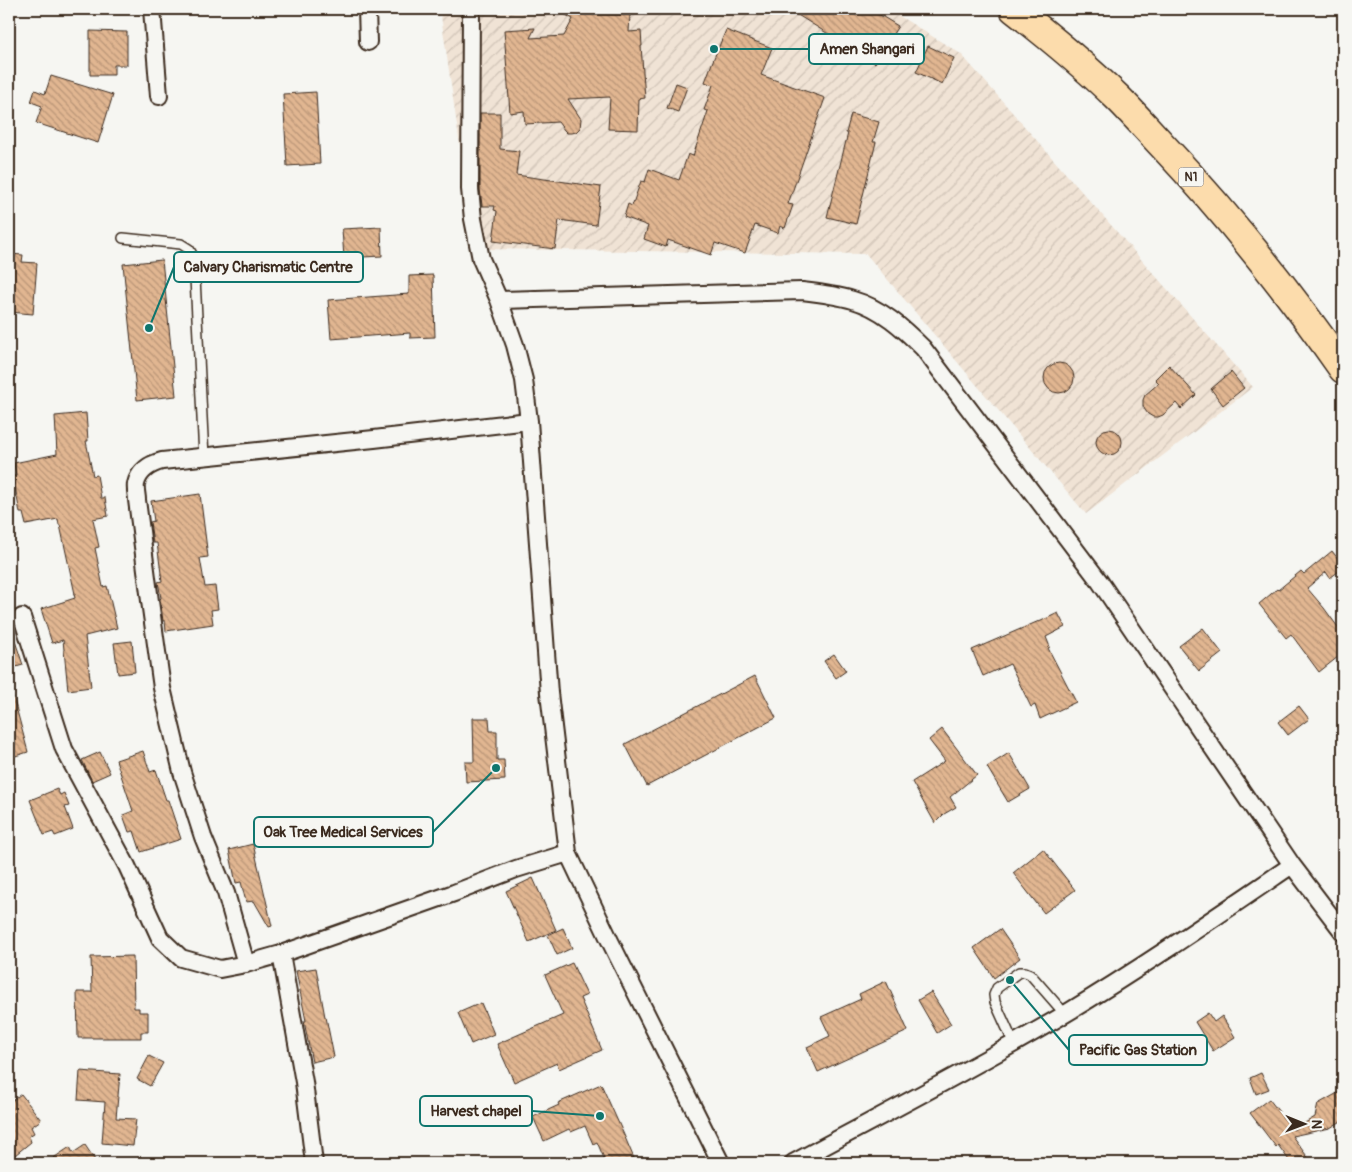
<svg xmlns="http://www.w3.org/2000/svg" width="1352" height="1172" font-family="Pangolin,sans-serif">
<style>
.industrial{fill:url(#industrial-furrows)}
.building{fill:url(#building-back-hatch);stroke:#3b2a1e}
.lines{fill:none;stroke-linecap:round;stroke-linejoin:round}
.lane-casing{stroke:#3b2a1e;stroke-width:12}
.street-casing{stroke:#3b2a1e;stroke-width:20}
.highway-casing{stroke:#3b2a1e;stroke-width:31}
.lane{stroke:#f6f6f2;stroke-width:9}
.street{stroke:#f6f6f2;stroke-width:16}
.highway{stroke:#fcdcac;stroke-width:28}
.labels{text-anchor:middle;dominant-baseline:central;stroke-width:4;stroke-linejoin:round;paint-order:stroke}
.shield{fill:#f6f6f2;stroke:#73675e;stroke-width:1}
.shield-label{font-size:12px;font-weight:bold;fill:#3b2a1e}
.leader{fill:none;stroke:#0f766e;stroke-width:2}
.callout-dot{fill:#0f766e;stroke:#f6f6f2;stroke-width:2}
.callout{fill:#f6f6f2;stroke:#0f766e;stroke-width:2}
.callout-label{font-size:15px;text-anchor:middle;font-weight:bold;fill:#3b2a1e}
</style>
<defs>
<pattern id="industrial-furrows" width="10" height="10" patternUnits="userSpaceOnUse" patternTransform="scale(1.25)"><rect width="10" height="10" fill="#f0e3d5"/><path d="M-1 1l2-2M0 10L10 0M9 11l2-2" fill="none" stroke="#cfc3b6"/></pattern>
<pattern id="building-back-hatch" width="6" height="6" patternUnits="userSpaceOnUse" patternTransform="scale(1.25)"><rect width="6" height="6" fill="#e1b691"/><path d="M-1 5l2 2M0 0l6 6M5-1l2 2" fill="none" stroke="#b89476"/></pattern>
</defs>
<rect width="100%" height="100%" fill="#f6f6f2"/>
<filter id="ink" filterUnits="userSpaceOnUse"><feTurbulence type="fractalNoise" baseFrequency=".02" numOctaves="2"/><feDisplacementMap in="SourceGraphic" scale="10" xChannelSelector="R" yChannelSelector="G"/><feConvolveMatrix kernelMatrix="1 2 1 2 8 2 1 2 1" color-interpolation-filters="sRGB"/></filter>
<g filter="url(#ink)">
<path class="industrial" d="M 440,9 L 888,9 L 961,54 L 1253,387 L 1086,514 L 866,254 L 475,249 Z"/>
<path class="building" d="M 555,9 L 604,9 L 601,14 L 630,15 L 629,32 L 641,31 L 642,46 L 641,46 L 645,98 L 639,99 L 638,130 L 608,129 L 610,97 L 568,99 L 581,119 L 580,128 L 576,132 L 572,133 L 567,133 L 564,130 L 558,122 L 525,124 L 524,111 L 510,113 L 504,30 L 535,28 L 530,38 L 564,36 L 573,19 Z
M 788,9 L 870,9 L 898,26 L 893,34 L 907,37 L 910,40 L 914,51 L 903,55 L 899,54 L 887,43 L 875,63 Z
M 726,30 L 772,48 L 761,75 L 825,98 L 788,204 L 793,205 L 785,228 L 780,226 L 778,233 L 755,225 L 745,253 L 715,243 L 711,255 L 668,240 L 666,247 L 644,239 L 648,226 L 624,217 L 628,204 L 632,206 L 641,181 L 645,182 L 649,169 L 679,180 L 688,154 L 693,156 L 708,111 L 704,110 L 713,85 L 705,82 L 714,58 Z
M 90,31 L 127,32 L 127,65 L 114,65 L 114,75 L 90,75 Z
M 928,46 L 954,58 L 942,84 L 916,72 Z
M 51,76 L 113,95 L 98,143 L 36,123 L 42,106 L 31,102 L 35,90 L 45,94 Z
M 676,83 L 687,87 L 678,112 L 667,108 Z
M 316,92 L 320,164 L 287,166 L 283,94 Z
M 480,113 L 500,113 L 500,149 L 519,151 L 516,175 L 601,187 L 596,225 L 559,220 L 555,249 L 493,241 L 497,211 L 494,210 L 495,206 L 482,206 L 480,189 Z
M 851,114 L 879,122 L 873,142 L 876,142 L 856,224 L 827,217 L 848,133 L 846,133 Z
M 381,227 L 382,256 L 344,258 L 342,229 Z
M 9,254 L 23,255 L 22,262 L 37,263 L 33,314 L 9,312 Z
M 162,260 L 176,396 L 137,400 L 123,264 Z
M 433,275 L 435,337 L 410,338 L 410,333 L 331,339 L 328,300 L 409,294 L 409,276 Z
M1044 378a15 15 0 1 1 30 0a15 15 0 1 1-30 0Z
M 1169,365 L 1196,395 L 1181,409 L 1176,403 L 1163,415 L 1158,417 L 1153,417 L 1148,414 L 1145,410 L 1143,406 L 1143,400 L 1145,395 L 1159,383 L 1155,379 Z
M 1231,372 L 1244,388 L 1223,405 L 1211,389 Z
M 86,413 L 88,441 L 86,441 L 93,476 L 97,475 L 101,498 L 105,498 L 108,516 L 93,519 L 99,547 L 95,548 L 103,587 L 107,586 L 117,628 L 85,636 L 91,687 L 68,690 L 63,640 L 52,643 L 41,609 L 75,598 L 74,594 L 75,594 L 60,525 L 59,525 L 58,519 L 26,525 L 23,513 L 20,513 L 13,476 L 16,476 L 14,463 L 57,454 L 55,416 Z
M1096 442a13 13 0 1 1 26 0a13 13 0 1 1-26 0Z
M 200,494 L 208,557 L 200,558 L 205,587 L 215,586 L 218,609 L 211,610 L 213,624 L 166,631 L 165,621 L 163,621 L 160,599 L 161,598 L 158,582 L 162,581 L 157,543 L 153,543 L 150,522 L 154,521 L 151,501 Z
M 1332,551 L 1343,565 L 1343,568 L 1330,578 L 1326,572 L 1307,588 L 1324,608 L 1343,634 L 1343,653 L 1319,672 L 1291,634 L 1286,638 L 1259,604 L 1277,589 L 1278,590 L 1301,571 L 1304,574 Z
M 1058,613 L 1065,627 L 1046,637 L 1050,647 L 1048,648 L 1076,702 L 1040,719 L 1035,705 L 1031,707 L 1010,664 L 983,676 L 972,650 L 1039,621 L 1039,622 Z
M 1203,628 L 1222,653 L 1199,671 L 1179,646 Z
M 11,629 L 23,665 L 9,669 L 9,630 Z
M 132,641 L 135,672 L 118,674 L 114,643 Z
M 834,654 L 846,671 L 836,678 L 824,661 Z
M 755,676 L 776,718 L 647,786 L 625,744 Z
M 9,696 L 13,696 L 28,752 L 9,758 Z
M 1299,706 L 1309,719 L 1288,735 L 1278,722 Z
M 473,718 L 489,718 L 490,731 L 497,731 L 497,760 L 504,760 L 505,780 L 466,782 L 465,762 L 474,762 Z
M 942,729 L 977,775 L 950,797 L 956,807 L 944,814 L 935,823 L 912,782 L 945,761 L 929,740 Z
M 143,751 L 150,772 L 156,770 L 166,800 L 168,800 L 181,839 L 141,852 L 134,831 L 129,832 L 123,815 L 133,811 L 116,760 Z
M 100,752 L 110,773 L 92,781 L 82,760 Z
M 1009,753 L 1030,789 L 1008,802 L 987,767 Z
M 57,789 L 60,795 L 64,793 L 69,806 L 65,807 L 73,829 L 55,836 L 53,832 L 44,835 L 30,800 Z
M 253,844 L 272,926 L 269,927 L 254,901 L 246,902 L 241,882 L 236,883 L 229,850 Z
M 1043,849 L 1075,890 L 1044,913 L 1013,873 Z
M 533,878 L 556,930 L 529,942 L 506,891 Z
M 563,928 L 572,948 L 557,955 L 548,935 Z
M 1000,929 L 1020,958 L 994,978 L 974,948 Z
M 133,956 L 134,1008 L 139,1008 L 139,1012 L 148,1012 L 148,1032 L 141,1032 L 141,1038 L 78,1038 L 77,992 L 92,992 L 91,957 Z
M 572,963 L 587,995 L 580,998 L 602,1050 L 559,1069 L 557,1063 L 514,1082 L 497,1044 L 563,1015 L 545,975 Z
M 316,968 L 325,1017 L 326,1017 L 334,1057 L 312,1062 L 304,1021 L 306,1021 L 296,971 Z
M 886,981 L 908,1031 L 818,1072 L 807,1047 L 830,1036 L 821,1017 L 861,999 L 859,994 Z
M 931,992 L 951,1024 L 937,1033 L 918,1000 Z
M 481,1003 L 494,1034 L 471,1044 L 458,1013 Z
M 1208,1013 L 1214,1022 L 1222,1016 L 1235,1037 L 1213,1051 L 1195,1022 Z
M 149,1056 L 163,1063 L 150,1086 L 137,1079 Z
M 80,1071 L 120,1074 L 116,1118 L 136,1119 L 133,1146 L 102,1143 L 105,1102 L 78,1100 Z
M 1261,1073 L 1269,1089 L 1256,1094 L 1250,1078 Z
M 601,1084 L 624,1135 L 636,1163 L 606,1163 L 597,1142 L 593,1144 L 585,1126 L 571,1132 L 569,1129 L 544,1141 L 533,1117 L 559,1105 L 558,1103 Z
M 1343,1090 L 1343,1120 L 1330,1128 L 1292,1136 L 1312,1163 L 1291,1163 L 1278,1145 L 1276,1147 L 1250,1113 L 1269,1099 L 1293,1130 L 1315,1117 L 1318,1104 Z
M 21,1094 L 41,1120 L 31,1127 L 34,1133 L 29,1136 L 31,1142 L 15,1155 L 9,1146 L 9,1103 Z
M 85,1145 L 97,1163 L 46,1163 L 70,1147 L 73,1153 Z"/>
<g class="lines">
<g class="lane-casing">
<path id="lane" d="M 123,238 L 181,244 L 189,249 L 194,258 L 204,457
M 1014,1044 L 995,1002 L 994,995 L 997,988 L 1019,972 L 1025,972 L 1030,974 L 1065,1014"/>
</g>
<g class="street-casing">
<path id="street" d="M 152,9 L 159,96
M 367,9 L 368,42
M 471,9 L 470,189 L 473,219 L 481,259 L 499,300 L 515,345 L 524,380 L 529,421 L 549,693 L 568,853 L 610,941 L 721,1163
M 499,300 L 802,291 C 819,293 836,295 853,300 C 881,308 903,328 923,348 L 1100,582 L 1292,865
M 22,617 L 64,749 L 127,866 L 160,938 L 181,958 L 220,969 L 246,964 L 281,954 L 454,893 L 516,869 L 568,853
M 281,954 L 304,1082 L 314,1163
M 246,964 L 226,893 L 203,837 L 182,772 L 162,688 L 150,601 L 137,500 C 137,495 135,489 136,484 C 139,471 150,464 162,461 L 374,439 L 529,421
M 793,1163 C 884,1114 976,1067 1065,1014 C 1143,967 1217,916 1292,865 L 1343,932"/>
</g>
<g class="highway-casing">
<path id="highway" d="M 1014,9 C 1050,37 1085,66 1118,98 C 1133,113 1147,129 1162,145 C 1228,215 1288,290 1343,369"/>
</g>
<use href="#lane" class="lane"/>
<use href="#street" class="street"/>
<use href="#highway" class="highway"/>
</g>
</g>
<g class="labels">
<rect class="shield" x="1178.5" y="167.5" width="25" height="19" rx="4"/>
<g class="shield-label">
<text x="1191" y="177">N1</text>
</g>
</g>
<path class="leader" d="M714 49L809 49M149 328L174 267M496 768L433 832M1010 980L1069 1050M600 1116L532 1111"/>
<g class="callout-dot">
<circle cx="714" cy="49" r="5"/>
<circle cx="149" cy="328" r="5"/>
<circle cx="496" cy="768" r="5"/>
<circle cx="1010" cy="980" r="5"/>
<circle cx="600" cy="1116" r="5"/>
</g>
<g class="callout">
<rect x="809" y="34" width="115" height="30" rx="5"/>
<rect x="174" y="252" width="189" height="30" rx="5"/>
<rect x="254" y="817" width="179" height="30" rx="5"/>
<rect x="1069" y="1035" width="138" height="30" rx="5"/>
<rect x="420" y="1096" width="112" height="30" rx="5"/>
</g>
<g class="callout-label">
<text x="867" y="54">Amen Shangari</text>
<text x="268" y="272">Calvary Charismatic Centre</text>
<text x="343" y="837">Oak Tree Medical Services</text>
<text x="1138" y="1055">Pacific Gas Station</text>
<text x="476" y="1116">Harvest chapel</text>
</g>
<rect width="1352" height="1172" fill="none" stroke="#f6f6f2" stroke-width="30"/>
<rect x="15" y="15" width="1322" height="1142" fill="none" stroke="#3b2a1e" stroke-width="2" filter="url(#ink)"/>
<g transform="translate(1304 1124) rotate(91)" stroke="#f6f6f2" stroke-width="4" paint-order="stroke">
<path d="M0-4L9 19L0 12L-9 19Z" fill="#3b2a1e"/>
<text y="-8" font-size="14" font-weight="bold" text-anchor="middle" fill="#3b2a1e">N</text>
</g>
</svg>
